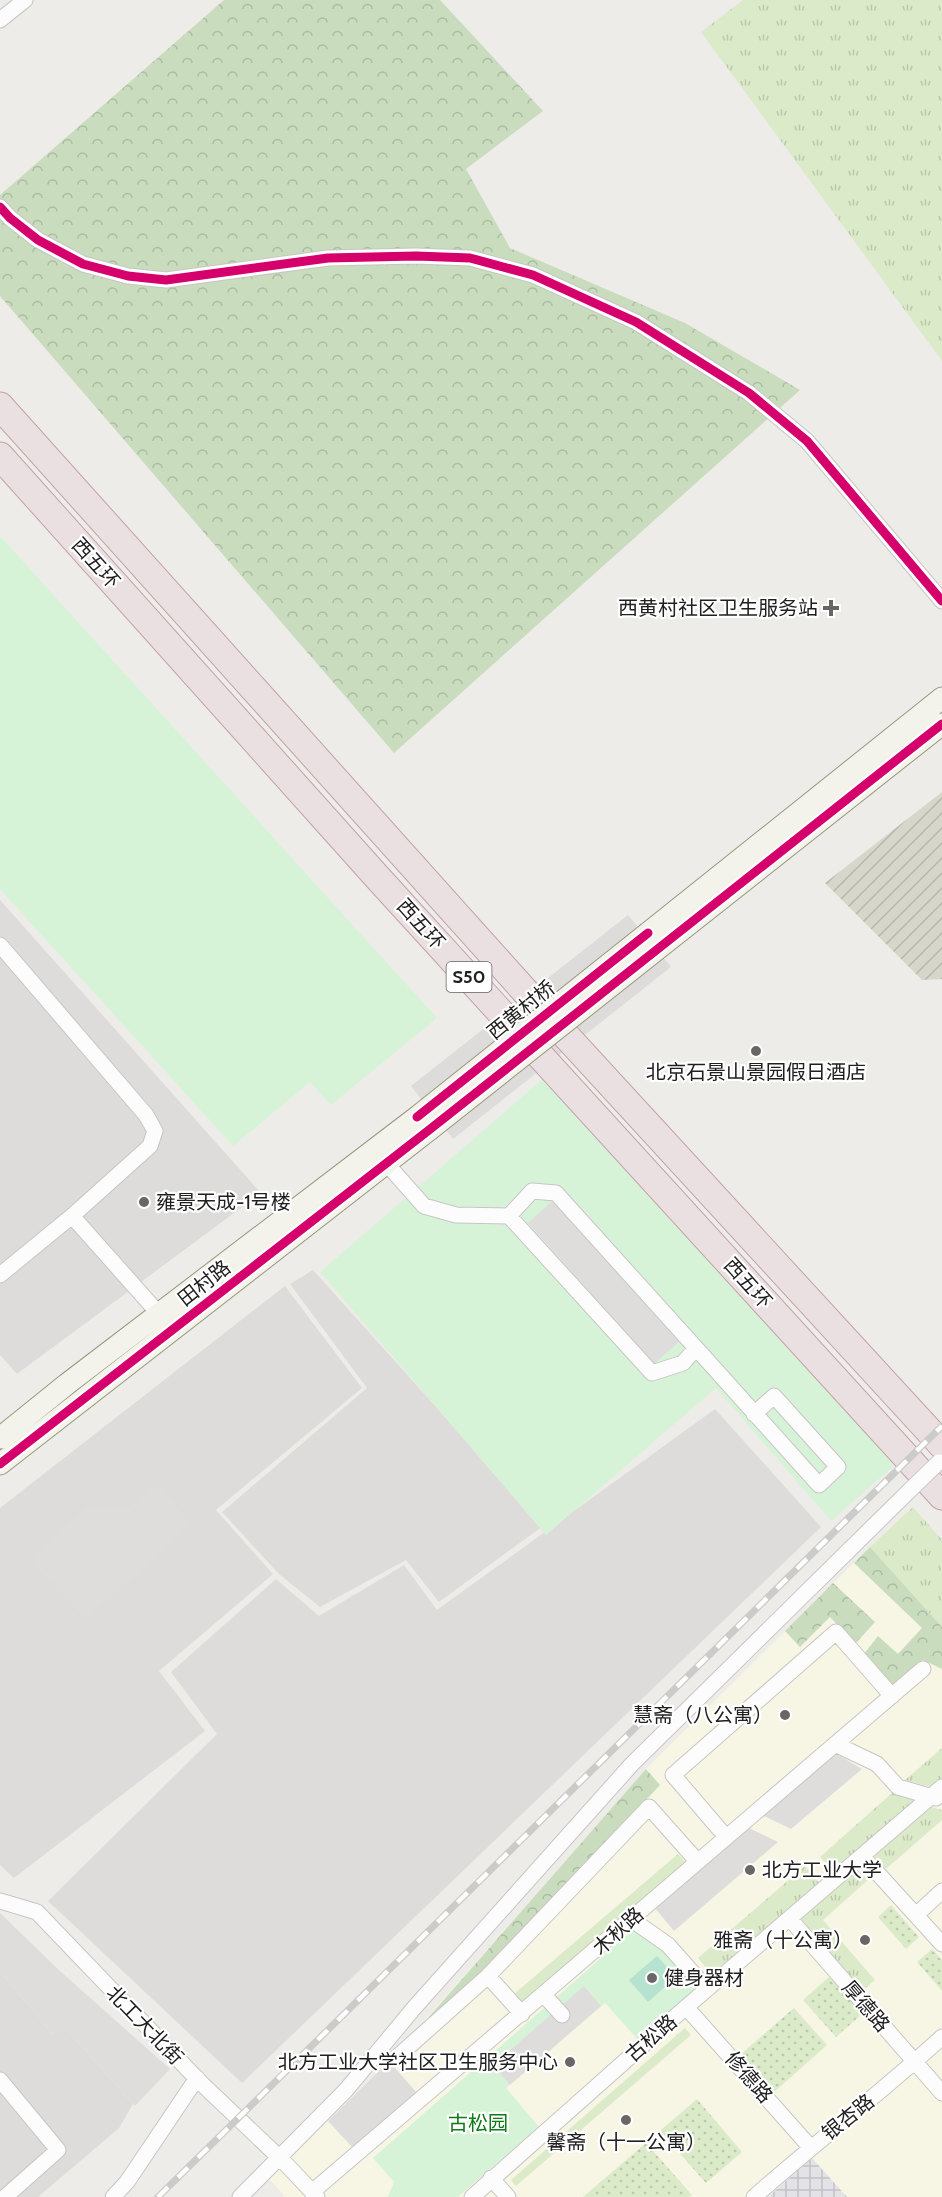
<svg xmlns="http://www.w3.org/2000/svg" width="942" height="2197" font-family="Cabin,'Noto Sans SC',sans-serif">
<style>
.residential{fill:#dddcda}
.education{fill:#f7f6e4}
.construction{fill:url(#construction-furrows)}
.grass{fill:url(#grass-tufts)}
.forest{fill:url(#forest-crowns)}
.park{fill:#d7f3d7}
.garden{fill:url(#garden-dots)}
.pitch{fill:#b5e3cf}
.parking{fill:#dedddc}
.plaza{fill:url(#plaza-grid)}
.pier{fill:#dddcdb}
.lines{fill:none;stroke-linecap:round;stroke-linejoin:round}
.street-casing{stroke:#c7c6c4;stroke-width:17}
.secondary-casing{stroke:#969780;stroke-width:23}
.highway-casing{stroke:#c2a1aa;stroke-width:29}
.street{stroke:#fcfcfc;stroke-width:15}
.secondary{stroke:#f3f3eb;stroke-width:21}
.highway{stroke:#ebe0e1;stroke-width:27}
.rail-casing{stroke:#cbcbca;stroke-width:7}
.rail{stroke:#fff;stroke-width:4.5;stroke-dasharray:14;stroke-linecap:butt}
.street-bridge-casing{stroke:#c7c6c4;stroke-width:17;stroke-linecap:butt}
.secondary-bridge-casing{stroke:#969780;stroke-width:23;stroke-linecap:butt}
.street-bridge{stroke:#fcfcfc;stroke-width:15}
.secondary-bridge{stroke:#f3f3eb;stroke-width:21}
.cycleway-casing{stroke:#fff;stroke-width:13}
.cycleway{stroke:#d6006c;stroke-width:9}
.poi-dot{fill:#686766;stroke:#fff;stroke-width:2}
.labels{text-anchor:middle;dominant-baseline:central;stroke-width:4.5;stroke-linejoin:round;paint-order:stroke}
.shield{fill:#fff;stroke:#636363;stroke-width:1.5}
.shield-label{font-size:18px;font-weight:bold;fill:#202020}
.street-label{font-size:20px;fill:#202020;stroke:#fff}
.poi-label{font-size:20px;fill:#202020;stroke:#fff;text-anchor:end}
.park-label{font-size:20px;fill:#0f7c17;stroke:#fff}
</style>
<defs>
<pattern id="construction-furrows" width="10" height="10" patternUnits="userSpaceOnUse" patternTransform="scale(1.5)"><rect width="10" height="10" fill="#d7d6ca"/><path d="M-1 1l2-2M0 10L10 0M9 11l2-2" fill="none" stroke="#b8b7ad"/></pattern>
<pattern id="grass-tufts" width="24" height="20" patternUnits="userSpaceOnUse" patternTransform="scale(1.5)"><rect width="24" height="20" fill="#dbeac8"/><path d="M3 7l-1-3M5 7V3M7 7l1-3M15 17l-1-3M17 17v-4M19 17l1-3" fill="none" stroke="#bcc8ac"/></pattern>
<pattern id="forest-crowns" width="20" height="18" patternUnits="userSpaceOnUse" patternTransform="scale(1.5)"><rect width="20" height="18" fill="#c9dcbe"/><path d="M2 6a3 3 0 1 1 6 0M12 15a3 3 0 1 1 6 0" fill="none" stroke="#acbca3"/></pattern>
<pattern id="garden-dots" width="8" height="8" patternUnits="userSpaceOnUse" patternTransform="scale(1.5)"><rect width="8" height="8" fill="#dbeac8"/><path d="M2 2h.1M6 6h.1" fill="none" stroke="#bcc8ac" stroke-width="1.8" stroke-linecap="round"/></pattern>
<pattern id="plaza-grid" width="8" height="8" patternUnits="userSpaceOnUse" patternTransform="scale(1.5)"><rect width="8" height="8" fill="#e3e3e7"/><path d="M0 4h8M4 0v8" fill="none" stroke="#c2c2c6"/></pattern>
</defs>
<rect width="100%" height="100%" fill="#eeece8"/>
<path class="residential" d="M 0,900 L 261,1193 L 17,1374 L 0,1355 Z
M 313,1270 L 543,1526 L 439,1602 L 406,1560 L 320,1607 L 279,1574 L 222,1512 L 367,1388 L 290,1284 Z
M 285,1286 L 362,1388 L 216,1510 L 273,1574 L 159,1671 L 205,1731 L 14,1878 L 0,1865 L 0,1508 Z
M 715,1409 L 821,1527 L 242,2083 L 48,1901 L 217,1734 L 171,1672 L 276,1579 L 319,1616 L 404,1565 L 437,1610 Z
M 0,1971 L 52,2034 L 64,2029 L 69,2032 L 133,2104 L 119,2128 L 38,2197 L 0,2197 Z"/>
<path class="education" d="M 870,1547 L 942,1627 L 942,2197 L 283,2197 L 284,2195 L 268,2178 L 389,2061 L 646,1769 Z"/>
<path class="construction" d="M 942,792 L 942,979 L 922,980 L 825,883 Z"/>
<path class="grass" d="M 743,0 L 942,0 L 942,361 L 701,32 Z
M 913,1507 L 942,1540 L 942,1627 L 870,1547 Z
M 942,1748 L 942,1778 L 931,1787 L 905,1780 Z
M 892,1793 L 916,1801 L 835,1873 L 820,1857 Z
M 928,1806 L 942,1810 L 942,1820 L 886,1869 L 873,1854 Z
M 678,1854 L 686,1863 L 523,2004 L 514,1994 Z
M 805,1866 L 820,1884 L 713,1976 L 698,1958 Z
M 857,1869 L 868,1880 L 823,1920 L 875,1980 L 861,1992 L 798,1919 Z
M 685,2028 L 691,2035 L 516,2186 L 511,2180 Z"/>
<path class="forest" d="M 224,0 L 440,0 L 543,111 L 466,169 L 510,248 L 685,323 L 800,390 L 394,753 L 0,296 L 0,195 Z
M 870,1547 L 942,1627 L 942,1669 L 923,1660 L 893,1686 L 864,1654 L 878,1636 L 898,1654 L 922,1628 L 854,1563 Z
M 833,1583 L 875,1622 L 855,1644 L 830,1617 L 800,1647 L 785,1631 Z
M 646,1769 L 660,1785 L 485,1972 L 399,2051 Z"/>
<path class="park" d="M 0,536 L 437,1018 L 331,1105 L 310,1082 L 233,1146 L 0,889 Z
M 552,1071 L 894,1466 L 831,1521 L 716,1388 L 546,1535 L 320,1272 Z
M 634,1929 L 662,1949 L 698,1990 L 638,2040 L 605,2003 L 506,2088 L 539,2127 L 458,2197 L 388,2197 L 394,2182 L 373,2158 Z"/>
<path class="garden" d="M 891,1905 L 919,1937 L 906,1949 L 878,1917 Z
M 932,1949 L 942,1960 L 942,1991 L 917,1962 Z
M 829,1977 L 862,2014 L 836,2037 L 803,2000 Z
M 794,2008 L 827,2045 L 773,2093 L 740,2055 Z
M 697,2099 L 742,2152 L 706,2183 L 660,2131 Z
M 646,2143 L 692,2195 L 689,2197 L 583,2197 Z"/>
<path class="pitch" d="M 657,1956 L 676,1977 L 648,2002 L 629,1980 Z"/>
<path class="parking" d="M 552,1201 L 679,1342 L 654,1364 L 528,1223 Z
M 155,1484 L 191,1523 L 86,1620 L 31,1561 L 89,1506 L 128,1509 Z
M 835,1753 L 862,1769 L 791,1829 L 762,1815 Z
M 747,1827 L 778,1842 L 674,1931 L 654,1907 Z
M 0,1913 L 60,1971 L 170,2069 L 135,2106 L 69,2032 L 64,2030 L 52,2034 L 0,1971 Z
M 584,1986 L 601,2006 L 510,2085 L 493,2065 Z
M 389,2061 L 417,2093 L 352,2147 L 328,2121 Z"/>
<path class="plaza" d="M 812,2158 L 847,2197 L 768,2197 L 807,2162 Z"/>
<path class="pier" d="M 628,915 L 671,967 L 453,1139 L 411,1086 Z"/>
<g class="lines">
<g class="street-casing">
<path id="street" d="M 0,20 L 25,0
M 0,207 L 10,218 L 38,240 L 83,264 L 128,276 L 166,280 L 328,258 L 416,256 L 470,258 L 533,275 L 636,322 L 749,393 L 807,441 L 942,601
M 0,945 L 146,1115 L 155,1131 L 150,1146 L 72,1216 L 0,1275
M 386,1163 L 424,1206 L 456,1215 L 509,1216 L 652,1373 L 683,1363 L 696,1348 L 556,1193 L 532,1191 L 509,1216
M 72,1216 L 160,1315
M 696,1348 L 819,1485 L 838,1467 L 774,1396 L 754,1414
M 835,1744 L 877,1764 L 898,1787 L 936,1798
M 726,1837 L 673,1775 L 836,1632 L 892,1696
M 862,1856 L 942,1944
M 0,1901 L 37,1912 L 201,2083 L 284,2162 L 317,2197
M 916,1915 L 942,1891
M 631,1919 L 668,1945 L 707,1989
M 790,1919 L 942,2093
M 488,1976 L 522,2014
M 544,1995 L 562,2015
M 686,2007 L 811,2148
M 396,2058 L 488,1976 L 649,1807 L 697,1861
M 0,2080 L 58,2150 L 5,2197
M 491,2178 L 508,2197
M 312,2192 L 923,1669
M 113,2197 L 127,2182 L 197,2078
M 240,2197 L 346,2090 L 414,2008 L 632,1764 L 909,1491
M 472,2197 L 677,2015 L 942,1787
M 754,2197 C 816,2142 881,2093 942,2037"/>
</g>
<g class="secondary-casing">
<path id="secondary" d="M 648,933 L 942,698
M 660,947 L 942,724
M 0,1438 L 67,1384 L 417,1117
M 0,1464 L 429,1130"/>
</g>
<g class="highway-casing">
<path id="highway" d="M 0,406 L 524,990 L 942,1445
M 0,456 L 378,878 L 942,1496"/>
</g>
<use href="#street" class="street"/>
<use href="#secondary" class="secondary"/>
<use href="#highway" class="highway"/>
<g class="rail-casing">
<path id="rail" d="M 158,2197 L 942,1426"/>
</g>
<use href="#rail" class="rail"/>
<g class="street-bridge-casing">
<path id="street-bridge" d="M 909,1491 L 939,1462"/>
</g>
<g class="secondary-bridge-casing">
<path id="secondary-bridge" d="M 417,1117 L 648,933
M 429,1130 L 660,947"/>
</g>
<use href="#street-bridge" class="street-bridge"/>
<use href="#secondary-bridge" class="secondary-bridge"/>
<g class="cycleway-casing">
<path id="cycleway" d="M 0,207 L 10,218 L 38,240 L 83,264 L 128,276 L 166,280 L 328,258 L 416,256 L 470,258 L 533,275 L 636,322 L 749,393 L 807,441 L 942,601
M 417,1117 L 648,933
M 0,1464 L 429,1130 L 942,724"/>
</g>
<use href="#cycleway" class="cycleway"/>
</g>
<g class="poi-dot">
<path d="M828 599h6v6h6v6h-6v6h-6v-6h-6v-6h6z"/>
<circle cx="756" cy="1051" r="6"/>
<circle cx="144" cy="1202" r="6"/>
<circle cx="785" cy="1715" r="6"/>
<circle cx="750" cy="1870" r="6"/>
<circle cx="865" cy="1940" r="6"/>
<circle cx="652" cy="1978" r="6"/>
<circle cx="570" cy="2062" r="6"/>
<circle cx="626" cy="2120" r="6"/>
</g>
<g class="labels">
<rect class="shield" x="446.5" y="962" width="45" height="30" rx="4.5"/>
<g class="shield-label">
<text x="469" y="977">S50</text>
</g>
<g class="street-label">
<text transform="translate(96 563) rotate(48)">西五环</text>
<text transform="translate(421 924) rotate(48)">西五环</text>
<text transform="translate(521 1010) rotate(-39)">西黄村桥</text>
<text transform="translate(204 1283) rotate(-38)">田村路</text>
<text transform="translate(748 1283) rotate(48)">西五环</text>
<text transform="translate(618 1931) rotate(-42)">木秋路</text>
<text transform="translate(866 2006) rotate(49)">厚德路</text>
<text transform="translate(145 2025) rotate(46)">北工大北街</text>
<text transform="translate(651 2038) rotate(-41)">古松路</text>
<text transform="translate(749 2077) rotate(49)">修德路</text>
<text transform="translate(848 2117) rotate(-39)">银杏路</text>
</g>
<g class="poi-label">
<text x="818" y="608">西黄村社区卫生服务站</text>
<text x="756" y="1072" text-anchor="middle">北京石景山景园假日酒店</text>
<text x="156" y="1202" text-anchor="start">雍景天成-1号楼</text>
<text x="773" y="1715">慧斋（八公寓）</text>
<text x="762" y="1870" text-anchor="start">北方工业大学</text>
<text x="853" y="1940">雅斋（十公寓）</text>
<text x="664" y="1978" text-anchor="start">健身器材</text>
<text x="558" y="2062">北方工业大学社区卫生服务中心</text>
<text x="626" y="2142" text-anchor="middle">馨斋（十一公寓）</text>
</g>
<g class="park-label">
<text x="478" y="2123">古松园</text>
</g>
</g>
</svg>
